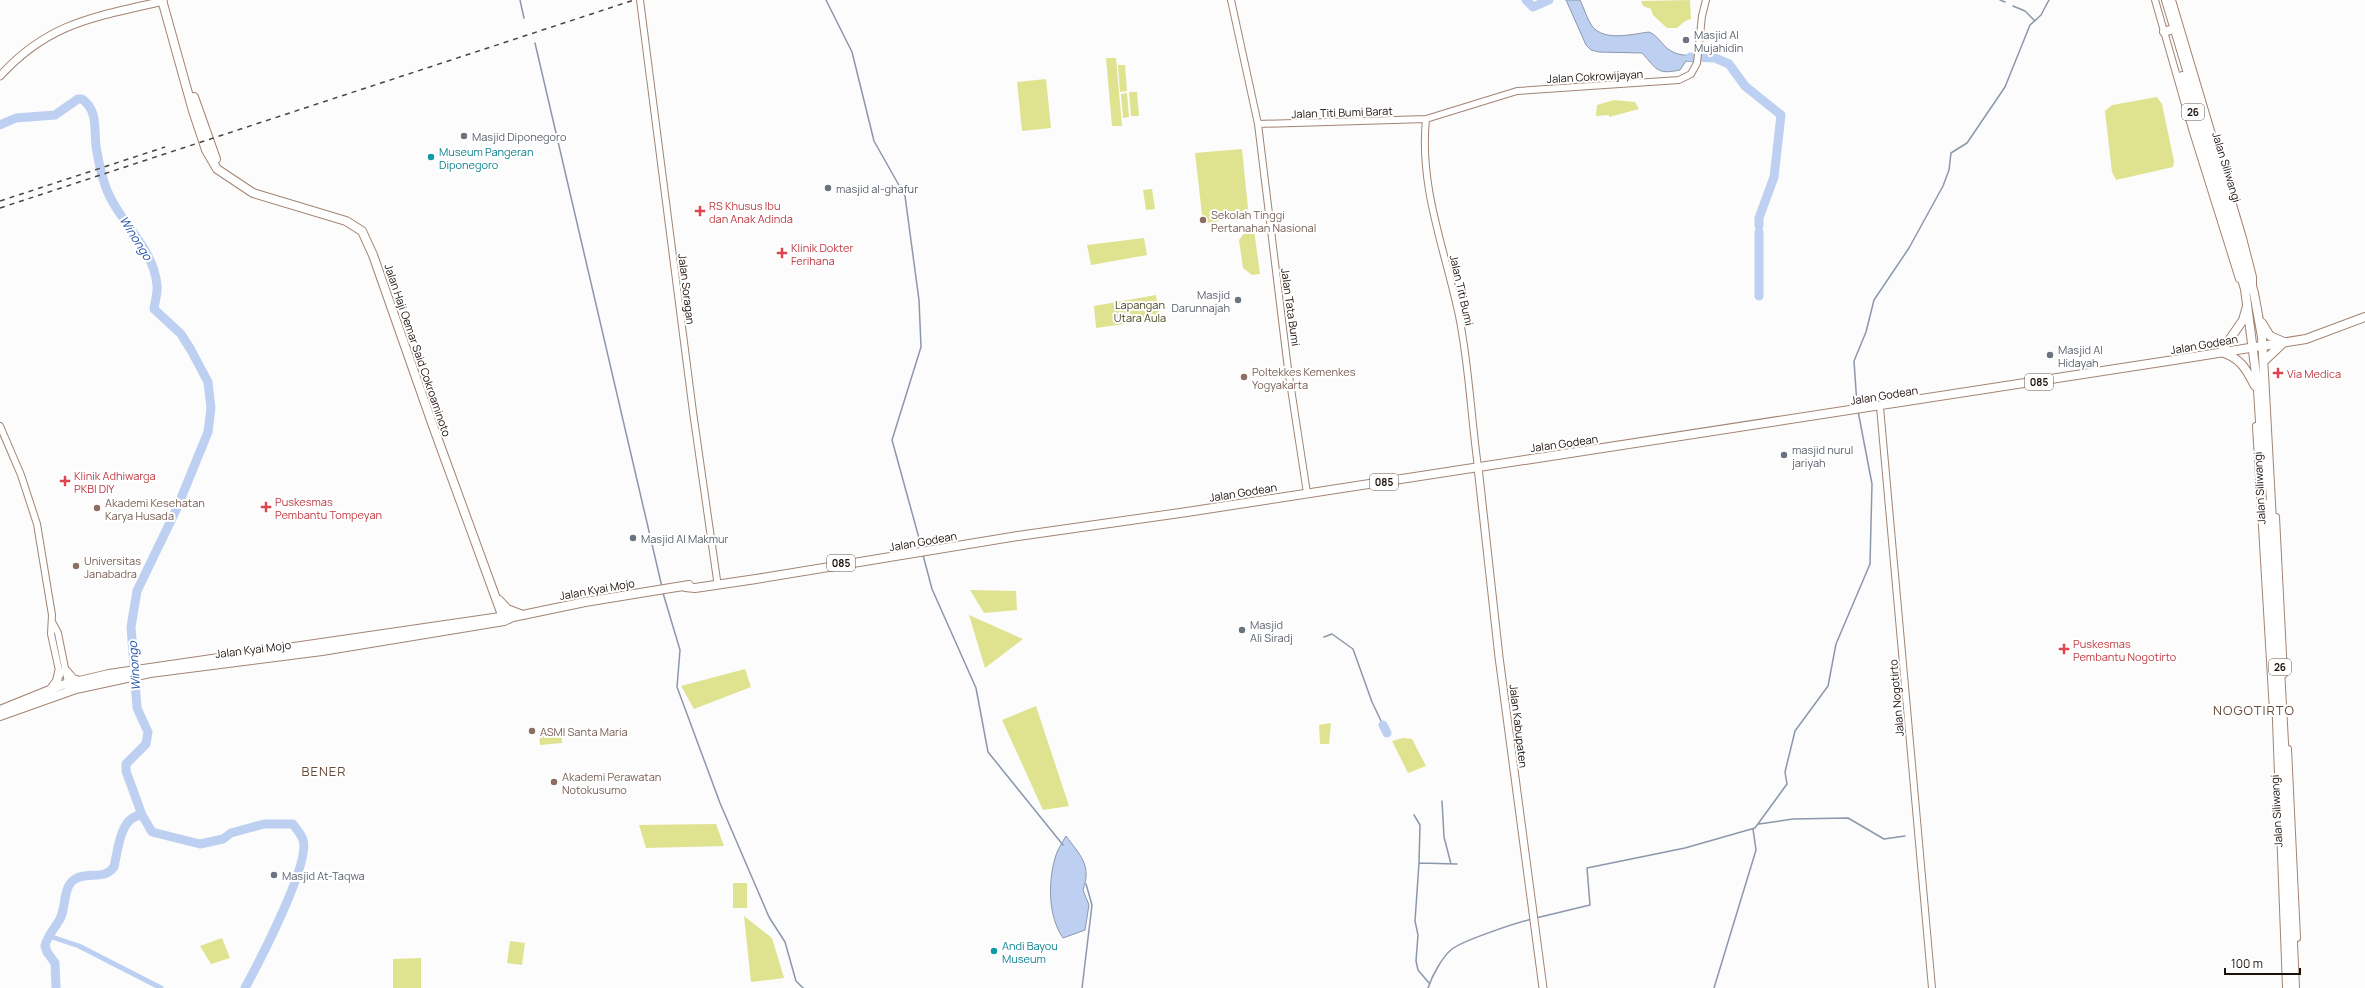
<svg xmlns="http://www.w3.org/2000/svg" width="2365" height="988" font-family="Manrope,sans-serif">
<style>
.green{fill:#dfe390}
.water{fill:#bdd0f1;stroke:#8d97ac}
.lines{fill:none;stroke-linecap:round;stroke-linejoin:round}
.stream{stroke:#8d97ac;stroke-width:1.5}
.canal{stroke:#bdd0f1;stroke-width:5}
.river{stroke:#bdd0f1;stroke-width:9}
.tertiary-casing{stroke:#a28473;stroke-width:8}
.secondary-casing{stroke:#a28473;stroke-width:9}
.primary-casing{stroke:#a28473;stroke-width:10}
.trunk-casing{stroke:#a28473;stroke-width:10}
.tertiary{stroke:#fff;stroke-width:6}
.secondary{stroke:#fff;stroke-width:7}
.primary{stroke:#fff;stroke-width:8}
.trunk{stroke:#fff;stroke-width:8}
.rail{stroke:#4d443f;stroke-width:1.5;stroke-dasharray:5 5;stroke-linecap:butt}
.worship-dot{fill:#6b7280;stroke:#fff;stroke-width:1.5}
.culture-dot{fill:#0f9aa8;stroke:#fff;stroke-width:1.5}
.health-dot{fill:#e0444e;stroke:#fff;stroke-width:1.5}
.education-dot{fill:#8d6e63;stroke:#fff;stroke-width:1.5}
.labels{text-anchor:middle;dominant-baseline:central;stroke-width:4;stroke-linejoin:round;paint-order:stroke}
.shield{fill:#fff;stroke:#605854;stroke-width:1}
.shield-label{font-size:10px;font-weight:bold;fill:#1c110b}
.worship-label{font-size:11px;fill:#5b616d;stroke:#fff;text-anchor:start}
.street-label{font-size:11px;fill:#1c110b;stroke:#fff}
.culture-label{font-size:11px;fill:#0d838f;stroke:#fff;text-anchor:start}
.health-label{font-size:11px;fill:#be3a42;stroke:#fff;text-anchor:start}
.education-label{font-size:11px;fill:#785e54;stroke:#fff;text-anchor:start}
.park-label{font-size:11px;fill:#484a20;stroke:#fff}
.water-label{font-size:12px;font-style:italic;fill:#1d4faa;stroke:#fff}
.quarter-label{font-size:13px;letter-spacing:1px;fill:#674c3c;stroke:#fff}
</style>
<rect width="100%" height="100%" fill="#fbfcfb"/>
<path class="green" d="M 1690,0 L 1691,19 L 1685,21 L 1677,28 L 1667,28 L 1653,15 L 1651,9 L 1643,6 L 1641,1 Z
M 1106,58 L 1116,58 L 1122,126 L 1112,126 Z
M 1118,65 L 1125,65 L 1127,91 L 1120,92 Z
M 1046,79 L 1051,128 L 1022,131 L 1017,82 Z
M 1129,92 L 1137,92 L 1139,116 L 1131,116 Z
M 1127,93 L 1129,117 L 1123,118 L 1121,94 Z
M 2157,97 L 2162,104 L 2174,161 L 2173,167 L 2116,180 L 2112,172 L 2105,111 L 2112,105 Z
M 1614,100 L 1635,102 L 1639,109 L 1609,117 L 1609,115 L 1596,116 L 1597,105 Z
M 1242,149 L 1249,218 L 1203,223 L 1195,153 Z
M 1152,189 L 1155,209 L 1146,210 L 1143,190 Z
M 1254,230 L 1260,274 L 1252,275 L 1243,268 L 1239,240 L 1245,232 Z
M 1144,238 L 1147,255 L 1091,265 L 1087,245 Z
M 1156,295 L 1160,319 L 1096,328 L 1094,306 Z
M 970,590 L 1016,591 L 1017,610 L 984,613 Z
M 969,615 L 1023,639 L 985,668 Z
M 745,669 L 751,687 L 694,709 L 681,686 Z
M 1036,706 L 1069,806 L 1043,810 L 1002,720 Z
M 1331,723 L 1329,744 L 1320,744 L 1319,725 Z
M 561,729 L 562,743 L 540,745 L 539,731 Z
M 1403,738 L 1412,739 L 1426,766 L 1408,773 L 1392,741 Z
M 716,824 L 724,846 L 646,848 L 639,825 Z
M 733,883 L 747,883 L 747,908 L 733,908 Z
M 744,916 L 772,938 L 784,978 L 751,982 Z
M 222,938 L 230,958 L 211,964 L 200,946 Z
M 510,941 L 525,943 L 522,965 L 507,963 Z
M 421,958 L 421,988 L 393,988 L 393,959 Z"/>
<path class="water" d="M 1566,0 L 1580,0 C 1584,8 1587,19 1592,26 C 1604,42 1633,34 1649,32 C 1659,36 1662,46 1671,51 C 1679,56 1690,55 1699,57 L 1694,62 L 1686,61 L 1680,70 C 1656,75 1657,69 1642,53 L 1599,52 L 1591,50 L 1586,45 Z
M 1066,836 C 1080,855 1092,865 1083,890 L 1089,905 L 1085,930 L 1063,938 C 1048,916 1048,883 1055,858 C 1057,850 1062,843 1066,836 Z"/>
<g class="lines">
<path class="stream" d="M 520,0 L 524,18
M 826,0 L 852,52 L 874,141 L 905,196 L 919,300 L 921,347 L 892,440 L 922,549
M 2000,0 L 2005,2
M 2013,6 L 2025,11 L 2035,21
M 535,43 L 662,587
M 1857,405 L 1854,361 L 1866,332 L 1874,300 L 1909,248 L 1943,186 L 1949,170 L 1951,153 L 1967,143 L 2005,87 L 2030,25 L 2041,15 L 2049,0
M 923,555 L 932,589 L 976,688 L 988,752 L 1063,845
M 663,593 L 680,650 L 677,687 L 720,803 L 769,917 L 785,942 L 796,981 L 803,988
M 1324,637 L 1332,634 L 1353,649 L 1372,702 L 1383,725
M 1442,801 L 1444,837 L 1451,864
M 1414,815 L 1420,825 L 1419,863
M 1759,824 L 1793,819 L 1848,818 L 1884,839 L 1905,836
M 1536,918 L 1590,905 L 1587,868 L 1685,848 L 1755,828 L 1787,784 L 1785,772 L 1795,731 L 1828,686 L 1836,644 L 1870,564 L 1872,484 L 1858,411
M 1429,983 L 1418,970 L 1416,961 L 1418,935 L 1415,921 L 1419,863 L 1457,864
M 1082,988 L 1092,905 L 1086,884
M 1428,988 C 1432,976 1442,957 1452,949 C 1464,940 1516,923 1532,919
M 1714,988 L 1756,850 L 1753,829"/>
<path class="canal" d="M 49,936 L 79,946 L 161,988"/>
<path class="river" d="M 1526,0 L 1533,7 L 1549,0
M 1690,57 L 1715,58 L 1729,64 L 1745,86 L 1781,115 L 1774,177 L 1759,218 L 1759,226
M 0,125 L 16,118 L 55,115 L 78,99 L 82,99 C 98,110 94,129 96,146 C 98,159 101,173 105,185 C 117,221 153,245 157,285 C 158,292 155,301 154,309 L 181,334 L 191,350 L 208,382 L 211,408 L 208,432 L 177,508 L 137,591 L 131,627 L 133,653 L 137,708 L 148,732 L 146,744 L 126,764 L 126,771 L 142,815 L 152,832 L 200,844 L 223,839 L 231,833 L 264,824 L 293,824 C 296,829 302,835 303,840 C 311,863 258,964 245,988
M 1759,232 L 1759,296
M 1383,725 L 1387,733
M 56,988 L 55,963 L 47,952 L 45,946 C 47,936 55,928 60,919 C 67,905 62,885 77,878 C 91,872 104,880 114,867 C 118,850 120,816 142,815"/>
<g class="tertiary-casing">
<path id="tertiary" d="M 640,0 L 693,412 L 717,580
M 1231,0 L 1258,124 L 1288,369 L 1307,493
M 2155,0 L 2192,129 L 2239,279
M 2172,0 L 2243,238 L 2253,277 L 2253,285
M 1426,119 C 1419,188 1445,249 1459,316 C 1469,365 1471,417 1478,467
M 1258,124 L 1426,119 L 1517,91 L 1679,80 L 1691,74 L 1697,63 L 1702,16 L 1706,0
M 1880,407 L 1932,988
M 0,426 L 21,475 L 37,524 L 52,615 L 51,634 L 60,675
M 2256,426 L 2273,711
M 2276,517 L 2284,674
M 52,622 L 58,633 L 69,688
M 2288,749 L 2297,938"/>
</g>
<g class="secondary-casing">
<path id="secondary" d="M 0,76 C 49,22 95,17 163,1
M 1478,467 L 1499,657 L 1543,988"/>
</g>
<g class="primary-casing">
<path id="primary" d="M 162,0 L 193,111 L 206,150 L 217,169 L 253,193 L 346,221 L 362,231 L 373,255 L 433,426 L 502,615
M 194,97 L 216,159
M 685,587 L 695,588 L 756,579 L 1018,536 L 1187,512 L 2174,360 L 2306,339 L 2365,317
M 499,600 L 507,609 L 520,614
M 66,671 L 73,679 L 80,681
M 51,689 L 57,681 L 59,672
M 0,710 L 62,685 L 109,674 L 507,616
M 0,716 L 76,689 L 150,673 L 322,651 L 504,621 L 513,617 L 585,602 L 689,585"/>
</g>
<g class="trunk-casing">
<path id="trunk" d="M 2166,0 L 2254,293 L 2262,337 L 2285,761 L 2295,988
M 2164,32 L 2170,30
M 2182,76 L 2245,289 L 2258,390 L 2264,486
M 2247,306 L 2243,320 L 2221,352 C 2241,358 2246,369 2255,386
M 2262,323 L 2270,336 L 2284,342 L 2264,361
M 2265,504 L 2276,694 L 2287,988"/>
</g>
<use href="#tertiary" class="tertiary"/>
<use href="#secondary" class="secondary"/>
<use href="#primary" class="primary"/>
<use href="#trunk" class="trunk"/>
<path class="rail" d="M 0,201 L 165,147
M 0,208 L 634,0"/>
</g>
<g class="worship-dot">
<circle cx="1686" cy="40" r="4"/>
<circle cx="464" cy="136" r="4"/>
<circle cx="828" cy="188" r="4"/>
<circle cx="1238" cy="300" r="4"/>
<circle cx="2050" cy="355" r="4"/>
<circle cx="1784" cy="455" r="4"/>
<circle cx="633" cy="538" r="4"/>
<circle cx="1242" cy="630" r="4"/>
<circle cx="274" cy="875" r="4"/>
</g>
<g class="culture-dot">
<circle cx="431" cy="157" r="4"/>
<circle cx="994" cy="951" r="4"/>
</g>
<g class="health-dot">
<path d="M698 205h4v4h4v4h-4v4h-4v-4h-4v-4h4z"/>
<path d="M780 247h4v4h4v4h-4v4h-4v-4h-4v-4h4z"/>
<path d="M2276 367h4v4h4v4h-4v4h-4v-4h-4v-4h4z"/>
<path d="M63 475h4v4h4v4h-4v4h-4v-4h-4v-4h4z"/>
<path d="M264 501h4v4h4v4h-4v4h-4v-4h-4v-4h4z"/>
<path d="M2062 643h4v4h4v4h-4v4h-4v-4h-4v-4h4z"/>
</g>
<g class="education-dot">
<circle cx="1203" cy="220" r="4"/>
<circle cx="1244" cy="377" r="4"/>
<circle cx="97" cy="508" r="4"/>
<circle cx="76" cy="566" r="4"/>
<circle cx="532" cy="731" r="4"/>
<circle cx="554" cy="782" r="4"/>
</g>
<g class="labels">
<g class="shield">
<rect x="2182" y="104" width="22" height="16" rx="3"/>
<rect x="2025" y="374" width="28" height="16" rx="3"/>
<rect x="1370" y="474" width="28" height="16" rx="3"/>
<rect x="827" y="555" width="28" height="16" rx="3"/>
<rect x="2269" y="659" width="22" height="16" rx="3"/>
</g>
<g class="shield-label">
<text x="2193" y="112">26</text>
<text x="2039" y="382">085</text>
<text x="1384" y="482">085</text>
<text x="841" y="563">085</text>
<text x="2280" y="667">26</text>
</g>
<g class="worship-label">
<text x="1694" y="34">Masjid Al<tspan x="1694" dy="13">Mujahidin</tspan></text>
<text x="472" y="136">Masjid Diponegoro</text>
<text x="836" y="188">masjid al-ghafur</text>
<text x="1230" y="294" text-anchor="end">Masjid<tspan x="1230" dy="13">Darunnajah</tspan></text>
<text x="2058" y="349">Masjid Al<tspan x="2058" dy="13">Hidayah</tspan></text>
<text x="1792" y="449">masjid nurul<tspan x="1792" dy="13">jariyah</tspan></text>
<text x="641" y="538">Masjid Al Makmur</text>
<text x="1250" y="624">Masjid<tspan x="1250" dy="13">Ali Siradj</tspan></text>
<text x="282" y="875">Masjid At-Taqwa</text>
</g>
<g class="street-label">
<text transform="translate(1595 76) rotate(-3)">Jalan Cokrowijayan</text>
<text transform="translate(1342 112) rotate(-2)">Jalan Titi Bumi Barat</text>
<text transform="translate(2227 167) rotate(73)">Jalan Siliwangi</text>
<text transform="translate(687 289) rotate(83)">Jalan Soragan</text>
<text transform="translate(1462 290) rotate(77)">Jalan Titi Bumi</text>
<text transform="translate(1291 307) rotate(82)">Jalan Tata Bumi</text>
<text transform="translate(2204 344) rotate(-10)">Jalan Godean</text>
<text transform="translate(418 350) rotate(71)">Jalan Haji Oemar Said Cokroaminoto</text>
<text transform="translate(1884 395) rotate(-9)">Jalan Godean</text>
<text transform="translate(1564 443) rotate(-8)">Jalan Godean</text>
<text transform="translate(2259 488) rotate(-93)">Jalan Siliwangi</text>
<text transform="translate(1243 492) rotate(-9)">Jalan Godean</text>
<text transform="translate(923 541) rotate(-10)">Jalan Godean</text>
<text transform="translate(597 589) rotate(-10)">Jalan Kyai Mojo</text>
<text transform="translate(253 649) rotate(-7)">Jalan Kyai Mojo</text>
<text transform="translate(1896 698) rotate(-95)">Jalan Nogotirto</text>
<text transform="translate(1519 726) rotate(83)">Jalan Kabupaten</text>
<text transform="translate(2276 811) rotate(-93)">Jalan Siliwangi</text>
</g>
<g class="culture-label">
<text x="439" y="151">Museum Pangeran<tspan x="439" dy="13">Diponegoro</tspan></text>
<text x="1002" y="945">Andi Bayou<tspan x="1002" dy="13">Museum</tspan></text>
</g>
<g class="health-label">
<text x="709" y="205">RS Khusus Ibu<tspan x="709" dy="13">dan Anak Adinda</tspan></text>
<text x="791" y="247">Klinik Dokter<tspan x="791" dy="13">Ferihana</tspan></text>
<text x="2287" y="373">Via Medica</text>
<text x="74" y="475">Klinik Adhiwarga<tspan x="74" dy="13">PKBI DIY</tspan></text>
<text x="275" y="501">Puskesmas<tspan x="275" dy="13">Pembantu Tompeyan</tspan></text>
<text x="2073" y="643">Puskesmas<tspan x="2073" dy="13">Pembantu Nogotirto</tspan></text>
</g>
<g class="education-label">
<text x="1211" y="214">Sekolah Tinggi<tspan x="1211" dy="13">Pertanahan Nasional</tspan></text>
<text x="1252" y="371">Poltekkes Kemenkes<tspan x="1252" dy="13">Yogyakarta</tspan></text>
<text x="105" y="502">Akademi Kesehatan<tspan x="105" dy="13">Karya Husada</tspan></text>
<text x="84" y="560">Universitas<tspan x="84" dy="13">Janabadra</tspan></text>
<text x="540" y="731">ASMI Santa Maria</text>
<text x="562" y="776">Akademi Perawatan<tspan x="562" dy="13">Notokusumo</tspan></text>
</g>
<g class="park-label">
<text x="1140" y="304">Lapangan<tspan x="1140" dy="13">Utara Aula</tspan></text>
</g>
<g class="water-label">
<text transform="translate(136 238) rotate(58)">Winongo</text>
<text transform="translate(134 666) rotate(-94)">Winongo</text>
</g>
<g class="quarter-label">
<text x="2254" y="710">NOGOTIRTO</text>
<text x="324" y="771">BENER</text>
</g>
</g>
<path d="M2225 968v6h75v-6" fill="none" stroke="#1c110b" stroke-width="2"/>
<text x="2231" y="968" font-size="12" fill="#1c110b" stroke="#ffffff" stroke-width="3" paint-order="stroke">100 m</text>
</svg>
